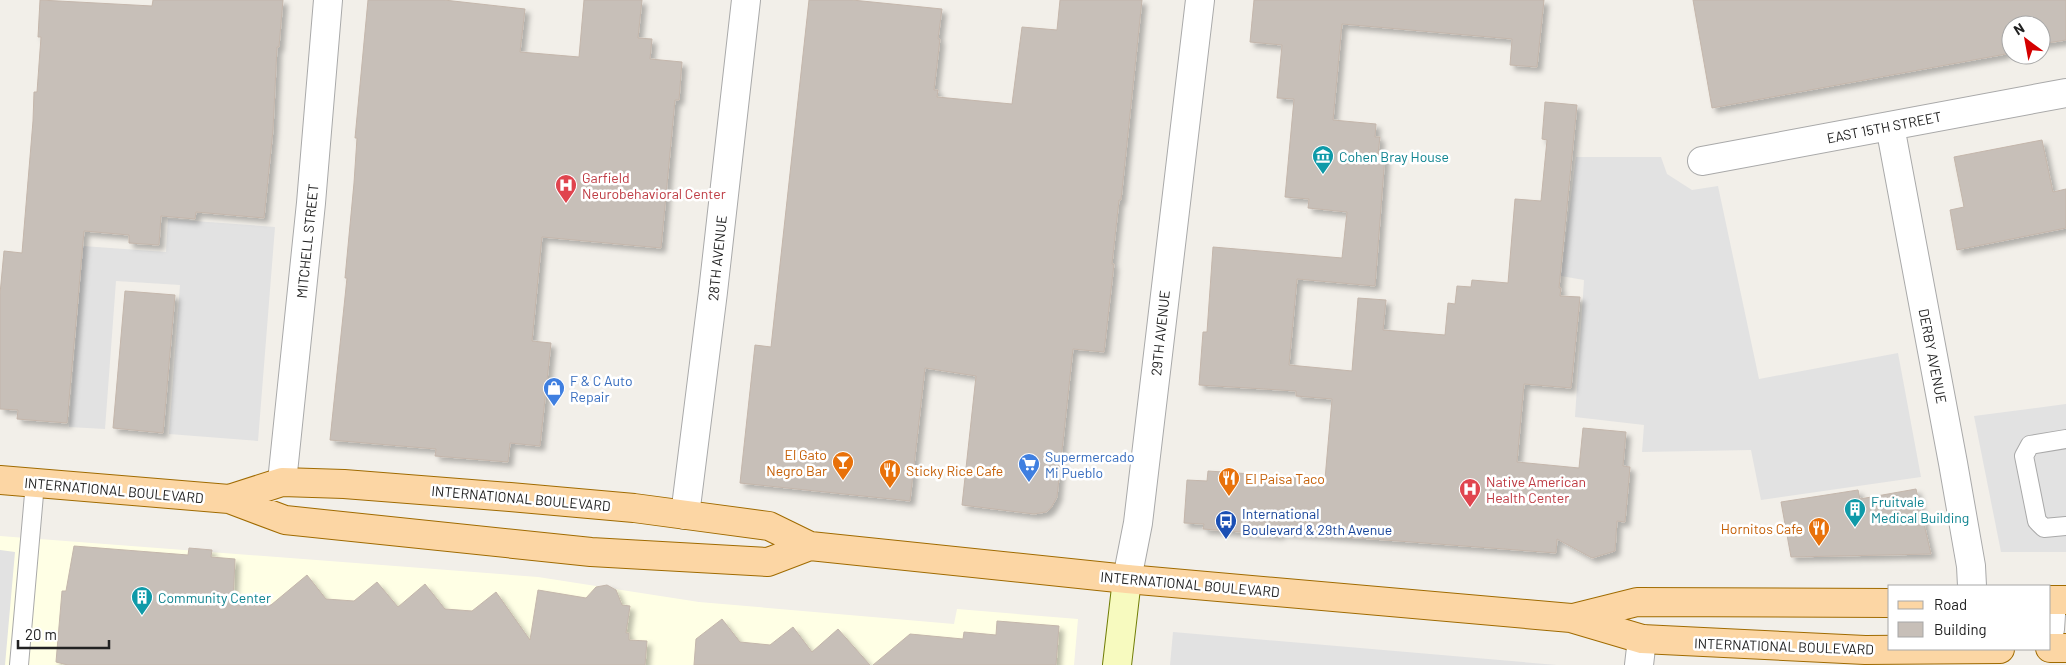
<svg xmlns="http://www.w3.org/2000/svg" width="2066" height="665" font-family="Barlow,sans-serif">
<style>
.education{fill:#ffffe5}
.parking{fill:#e2e2e2}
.building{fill:#c7bfb8;stroke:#c4b6ab;filter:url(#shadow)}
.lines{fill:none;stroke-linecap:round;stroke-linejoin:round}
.lane-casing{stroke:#a9a9a9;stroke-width:20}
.street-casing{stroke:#a9a9a9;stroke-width:30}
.secondary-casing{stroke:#707d05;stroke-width:30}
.primary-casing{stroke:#a06b00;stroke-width:30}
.lane{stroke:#fff;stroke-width:18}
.street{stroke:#fff;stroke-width:28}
.secondary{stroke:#f7fabf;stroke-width:28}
.primary{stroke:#fcd6a4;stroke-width:28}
.labels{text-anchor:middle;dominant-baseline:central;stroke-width:5;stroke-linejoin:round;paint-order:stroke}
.street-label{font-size:14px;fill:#222;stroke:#fff}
.culture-label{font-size:14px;fill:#0d838f;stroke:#fff;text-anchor:start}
.health-label{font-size:14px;fill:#be3a42;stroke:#fff;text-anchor:start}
.shop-label{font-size:14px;fill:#366cbe;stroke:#fff;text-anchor:start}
.food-label{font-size:14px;fill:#c56008;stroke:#fff;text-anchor:end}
.transit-label{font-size:14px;fill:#164399;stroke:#fff;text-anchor:start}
</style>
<defs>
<filter id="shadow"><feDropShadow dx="4.5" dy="4.5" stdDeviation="2.5" flood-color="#0004"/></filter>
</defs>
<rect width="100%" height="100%" fill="#f2efe9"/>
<path class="education" d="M 0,536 L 538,577 L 699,602 L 954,624 L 957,609 L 1078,619 L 1074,665 L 0,665 Z"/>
<path class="parking" d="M 1576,157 L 1661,157 L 1667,174 L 1692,190 L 1718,186 L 1759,379 L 1898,353 L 1921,477 L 1761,500 L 1751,450 L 1642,452 L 1644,425 L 1575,417 L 1584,280 L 1561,276 Z
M 168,219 L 275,227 L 258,441 L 169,434 L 180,285 L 116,281 L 105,429 L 69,427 L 83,246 L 166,252 Z
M 2066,404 L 2066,552 L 2001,552 L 1974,416 Z
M 0,550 L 15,552 L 5,665 L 0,665 Z
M 1173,632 L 1557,665 L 1170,665 Z"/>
<path class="building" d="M 40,0 L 152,6 L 153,0 L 283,0 L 279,47 L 277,47 L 273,130 L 264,218 L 196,212 L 195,219 L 161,216 L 159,245 L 129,243 L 129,235 L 84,231 L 67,423 L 17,419 L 18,410 L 0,409 L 0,294 L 4,251 L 22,253 L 33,121 L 34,92 L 37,92 L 41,37 L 38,37 Z
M 368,0 L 444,0 L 525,9 L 520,52 L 579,57 L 584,0 L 642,0 L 638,38 L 652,39 L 650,59 L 682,62 L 679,100 L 675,100 L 661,248 L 542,237 L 532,341 L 551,343 L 540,446 L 510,443 L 508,462 L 435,456 L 436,449 L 330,440 L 347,278 L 345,278 L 354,183 L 357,138 L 355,138 Z
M 809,0 L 852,0 L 942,9 L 938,39 L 940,39 L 934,90 L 938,90 L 937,97 L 1012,104 L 1022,27 L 1057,30 L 1060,0 L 1142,0 L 1121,200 L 1119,200 L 1112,264 L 1114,264 L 1104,352 L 1073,349 L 1057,497 L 1051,508 L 1046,512 L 1034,514 L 962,505 L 976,376 L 925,368 L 910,501 L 740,483 L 755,345 L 771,347 Z
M 1254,0 L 1544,0 L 1537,67 L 1510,65 L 1512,39 L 1342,24 L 1333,120 L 1376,124 L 1375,137 L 1380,137 L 1378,154 L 1385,155 L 1375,286 L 1297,279 L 1289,365 L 1352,371 L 1358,298 L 1386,300 L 1383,330 L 1445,335 L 1448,303 L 1455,304 L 1457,286 L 1471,287 L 1472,280 L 1508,283 L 1515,199 L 1541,201 L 1547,140 L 1542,139 L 1545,102 L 1577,105 L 1559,288 L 1561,288 L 1560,296 L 1580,297 L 1571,388 L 1524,384 L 1517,462 L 1579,468 L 1583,428 L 1626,432 L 1623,466 L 1630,467 L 1625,522 L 1617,521 L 1615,551 L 1592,558 L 1557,539 L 1556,553 L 1280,532 L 1280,535 L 1203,529 L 1204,524 L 1184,523 L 1187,480 L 1207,481 L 1208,471 L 1325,479 L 1332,399 L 1296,396 L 1296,391 L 1199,385 L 1203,332 L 1207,332 L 1213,247 L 1342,258 L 1347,212 L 1308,208 L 1309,199 L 1285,197 L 1294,99 L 1277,98 L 1282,45 L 1250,42 Z
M 1693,0 L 2066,0 L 2066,40 L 2041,44 L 2041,25 L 2011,25 L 2011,49 L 2005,50 L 2006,54 L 1712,108 Z
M 2042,140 L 2053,192 L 2066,189 L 2066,228 L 1957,250 L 1950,210 L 1964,207 L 1954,157 Z
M 125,291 L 175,295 L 163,433 L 113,428 Z
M 1916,489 L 1931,554 L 1791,557 L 1781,502 L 1858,490 L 1860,499 Z
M 74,546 L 188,555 L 189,548 L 212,550 L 211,557 L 235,559 L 233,602 L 271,605 L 307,575 L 326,599 L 354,601 L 377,582 L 398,607 L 425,584 L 445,609 L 472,611 L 496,592 L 530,640 L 538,590 L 586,598 L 596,587 L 607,585 L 616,590 L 622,605 L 630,606 L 626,633 L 629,633 L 629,640 L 647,641 L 645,665 L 68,665 L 56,662 L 62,591 L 66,591 Z
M 722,619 L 740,642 L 770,645 L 793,627 L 812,652 L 838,629 L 870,665 L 694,665 L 696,639 Z
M 997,621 L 1059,626 L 1056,665 L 873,665 L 910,634 L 963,639 L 964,632 L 996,635 Z"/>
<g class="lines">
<g class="lane-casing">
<path id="lane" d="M 2066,439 L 2030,445 L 2024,456 L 2037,521 L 2044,528 L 2066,526
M 19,665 L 35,483"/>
</g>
<g class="street-casing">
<path id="street" d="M 1890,126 L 1953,463 L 1971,566 L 1972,586
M 1702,161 L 2066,93
M 282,482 L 311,203 L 328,0
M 685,515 L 713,292 L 746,0
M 1127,579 L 1138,523 L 1200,0
M 2050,629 L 2052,600
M 1639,665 L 1642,639"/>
</g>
<g class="secondary-casing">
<path id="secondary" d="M 1117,665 L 1127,579"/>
</g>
<g class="primary-casing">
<path id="primary" d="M 0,480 L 229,499 L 285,520 L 591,552 L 768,562 L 810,546
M 229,499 L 282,482 L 344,484 L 510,497 L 634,508 L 769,526 L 810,546 L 1127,579 L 1571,618 L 1642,639 L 1865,650 L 2000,649
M 2050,600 L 2066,600
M 1573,618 L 1637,602 L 1890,603
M 2050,648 L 2066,648"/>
</g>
<use href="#lane" class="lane"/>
<use href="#street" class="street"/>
<use href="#secondary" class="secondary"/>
<use href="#primary" class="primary"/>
</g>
<defs>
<g id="museum-pin" transform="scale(1.125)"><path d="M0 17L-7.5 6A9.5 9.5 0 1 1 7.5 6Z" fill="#0f9aa8" stroke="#fff"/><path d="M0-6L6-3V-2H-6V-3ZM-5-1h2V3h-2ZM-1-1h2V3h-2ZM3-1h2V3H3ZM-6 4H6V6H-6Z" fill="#fff"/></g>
<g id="hospital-pin" transform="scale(1.125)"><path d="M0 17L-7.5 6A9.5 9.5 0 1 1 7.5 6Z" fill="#e0444e" stroke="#fff"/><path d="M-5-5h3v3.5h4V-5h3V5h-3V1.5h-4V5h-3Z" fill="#fff"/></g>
<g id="shop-pin" transform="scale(1.125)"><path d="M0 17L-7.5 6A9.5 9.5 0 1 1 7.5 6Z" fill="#3f7fe0" stroke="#fff"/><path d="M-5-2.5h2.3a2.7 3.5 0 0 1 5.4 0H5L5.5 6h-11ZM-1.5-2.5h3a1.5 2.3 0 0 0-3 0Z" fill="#fff"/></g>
<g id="bar-pin" transform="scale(1.125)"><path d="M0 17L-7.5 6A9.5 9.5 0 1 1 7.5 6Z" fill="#e8710a" stroke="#fff"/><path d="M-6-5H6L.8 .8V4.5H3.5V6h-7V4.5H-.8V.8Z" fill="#fff"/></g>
<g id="supermarket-pin" transform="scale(1.125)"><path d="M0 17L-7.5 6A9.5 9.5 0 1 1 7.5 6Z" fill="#3f7fe0" stroke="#fff"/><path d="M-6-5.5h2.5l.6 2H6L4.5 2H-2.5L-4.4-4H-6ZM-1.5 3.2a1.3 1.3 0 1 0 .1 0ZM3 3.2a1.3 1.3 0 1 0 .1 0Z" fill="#fff"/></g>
<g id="restaurant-pin" transform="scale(1.125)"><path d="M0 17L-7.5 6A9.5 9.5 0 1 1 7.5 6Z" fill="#e8710a" stroke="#fff"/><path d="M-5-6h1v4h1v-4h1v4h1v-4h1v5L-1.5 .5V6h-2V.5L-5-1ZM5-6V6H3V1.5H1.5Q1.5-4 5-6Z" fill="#fff"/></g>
<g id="building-pin" transform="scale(1.125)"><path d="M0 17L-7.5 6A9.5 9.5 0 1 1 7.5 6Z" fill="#0f9aa8" stroke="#fff"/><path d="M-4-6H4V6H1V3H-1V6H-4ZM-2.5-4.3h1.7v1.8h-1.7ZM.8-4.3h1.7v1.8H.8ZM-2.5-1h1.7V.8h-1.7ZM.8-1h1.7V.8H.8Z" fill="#fff"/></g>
<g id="bus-pin" transform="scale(1.125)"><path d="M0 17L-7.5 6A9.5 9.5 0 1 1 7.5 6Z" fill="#1a4fb4" stroke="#fff"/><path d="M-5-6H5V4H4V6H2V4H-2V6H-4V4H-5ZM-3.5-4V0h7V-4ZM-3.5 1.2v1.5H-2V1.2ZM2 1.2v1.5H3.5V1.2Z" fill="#fff"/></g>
</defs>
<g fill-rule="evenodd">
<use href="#museum-pin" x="1323" y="156"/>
<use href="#hospital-pin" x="566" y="185"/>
<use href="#shop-pin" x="554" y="388"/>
<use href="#bar-pin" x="843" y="462"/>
<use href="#supermarket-pin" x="1029" y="464"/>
<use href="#restaurant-pin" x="890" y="470"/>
<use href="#restaurant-pin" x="1229" y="478"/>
<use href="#hospital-pin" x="1470" y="489"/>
<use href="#building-pin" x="1855" y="509"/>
<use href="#bus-pin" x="1226" y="521"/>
<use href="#restaurant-pin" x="1819" y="528"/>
<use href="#building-pin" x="142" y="597"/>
</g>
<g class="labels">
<g class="street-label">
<text transform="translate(1884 127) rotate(-11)">EAST 15TH STREET</text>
<text transform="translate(307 241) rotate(-84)">MITCHELL STREET</text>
<text transform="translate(717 258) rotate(-84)">28TH AVENUE</text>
<text transform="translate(1160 333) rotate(-84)">29TH AVENUE</text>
<text transform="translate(1933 356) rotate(79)">DERBY AVENUE</text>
<text transform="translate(114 490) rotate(5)">INTERNATIONAL BOULEVARD</text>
<text transform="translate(521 498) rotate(5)">INTERNATIONAL BOULEVARD</text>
<text transform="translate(1190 584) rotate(5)">INTERNATIONAL BOULEVARD</text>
<text transform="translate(1784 646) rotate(2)">INTERNATIONAL BOULEVARD</text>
</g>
<g class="culture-label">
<text x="1339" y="156">Cohen Bray House</text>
<text x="1871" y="501">Fruitvale<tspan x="1871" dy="16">Medical Building</tspan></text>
<text x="158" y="597">Community Center</text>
</g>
<g class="health-label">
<text x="582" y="177">Garfield<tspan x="582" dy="16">Neurobehavioral Center</tspan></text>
<text x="1486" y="481">Native American<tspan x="1486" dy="16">Health Center</tspan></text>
</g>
<g class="shop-label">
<text x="570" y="380">F &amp; C Auto<tspan x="570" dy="16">Repair</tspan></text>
<text x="1045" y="456">Supermercado<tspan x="1045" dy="16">Mi Pueblo</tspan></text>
</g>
<g class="food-label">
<text x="827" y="454">El Gato<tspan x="827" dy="16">Negro Bar</tspan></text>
<text x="906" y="470" text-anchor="start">Sticky Rice Cafe</text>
<text x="1245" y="478" text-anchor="start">El Paisa Taco</text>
<text x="1803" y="528">Hornitos Cafe</text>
</g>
<g class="transit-label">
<text x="1242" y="513">International<tspan x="1242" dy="16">Boulevard &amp; 29th Avenue</tspan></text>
</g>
</g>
<rect x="1888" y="585" width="162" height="65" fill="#ffffff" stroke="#a7a7a7"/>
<rect x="1898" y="601" width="25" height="8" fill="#fcd6a4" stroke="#a7a7a7"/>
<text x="1934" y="610" font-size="15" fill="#222222">Road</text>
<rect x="1898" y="622" width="25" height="15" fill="#c7bfb8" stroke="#a7a7a7"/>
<text x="1934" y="635" font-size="15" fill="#222222">Building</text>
<g transform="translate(2026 40) rotate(328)"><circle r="24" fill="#ffffff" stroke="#a7a7a7"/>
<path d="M0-4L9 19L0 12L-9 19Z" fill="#d40000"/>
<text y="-8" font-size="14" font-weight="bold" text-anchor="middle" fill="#222222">N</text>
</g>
<path d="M18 640v8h91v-8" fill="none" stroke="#222222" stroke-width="2.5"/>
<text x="25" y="640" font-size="15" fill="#222222" stroke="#ffffff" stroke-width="4" paint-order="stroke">20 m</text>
</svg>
